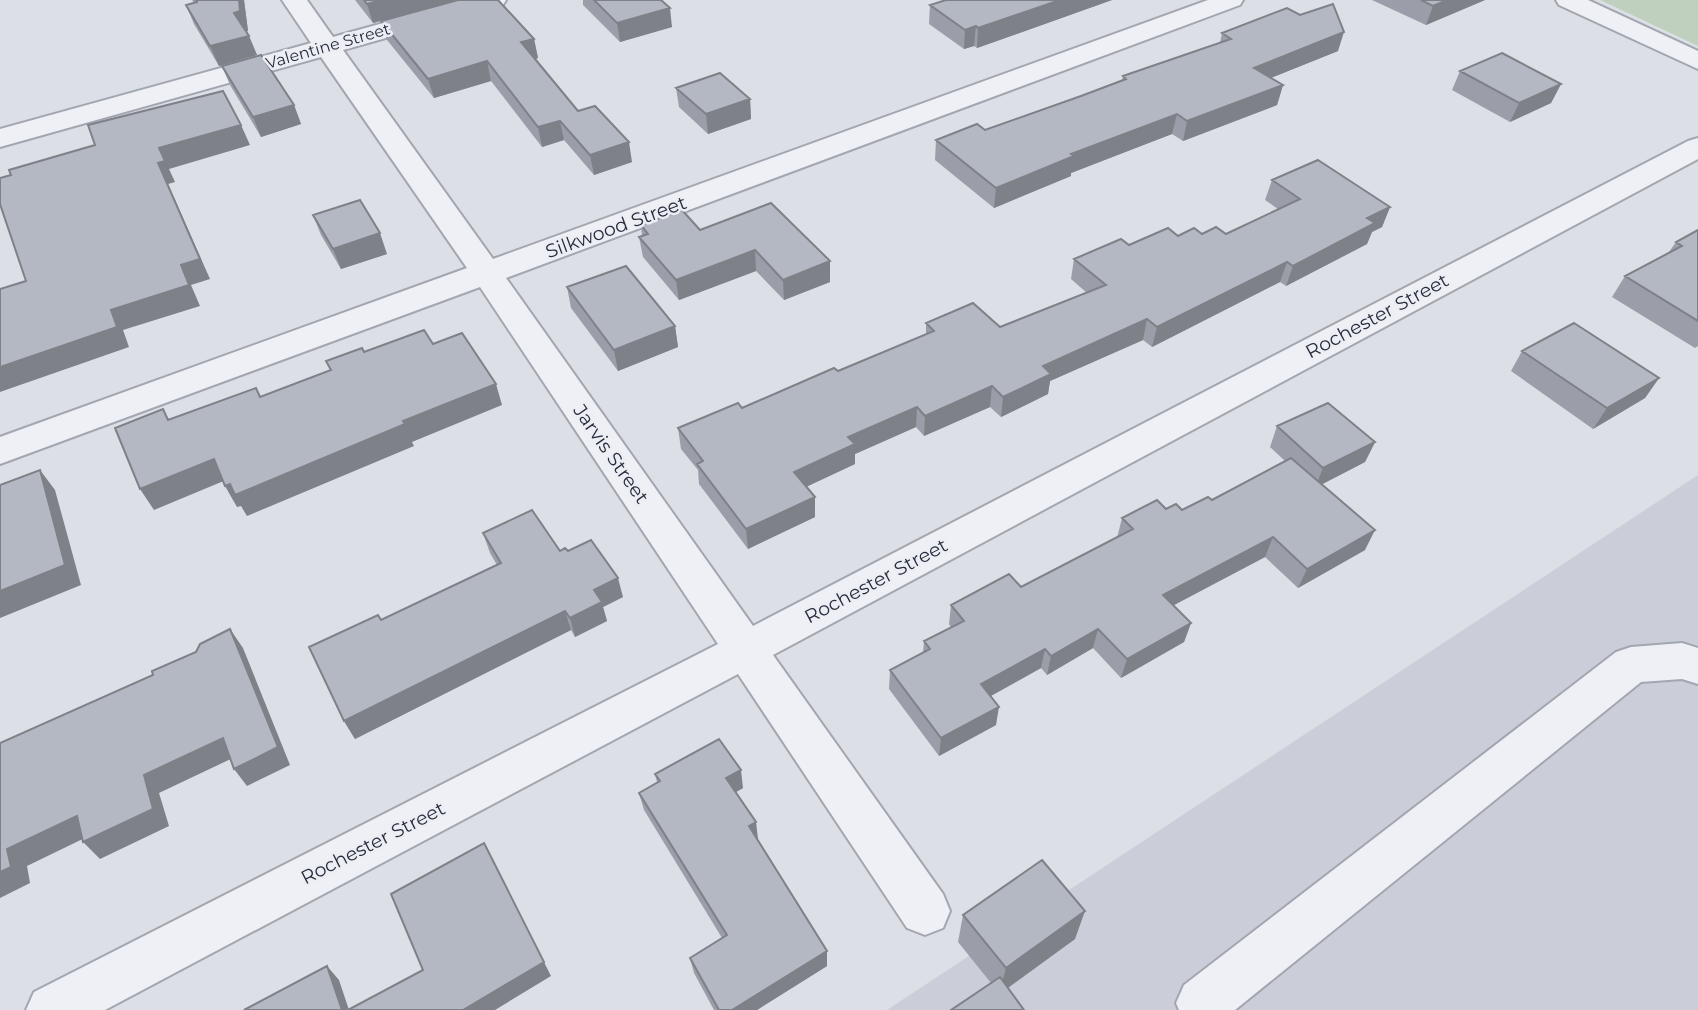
<svg xmlns="http://www.w3.org/2000/svg" width="1698" height="1010" font-family="Montserrat,sans-serif">
<style>
.built{fill:#cbced8}
.green{fill:#c0d0be}
.lines{fill:none;stroke-linecap:round;stroke-linejoin:round}
.minor-casing{stroke:#a2a6b0;stroke-width:4}
.minor{fill:#eff0f5;fill-rule:evenodd}
.wall{fill:#9b9ea8}
.shaded-wall{fill:#7e8188}
.building{fill:#b4b8c3;stroke:#7e8188;stroke-width:2}
.labels{text-anchor:middle;dominant-baseline:central;stroke-width:5;stroke-linejoin:round;paint-order:stroke}
.far-street-label{font-size:16px;fill:#262c3d;stroke:#eceef4}
.street-label{font-size:19px;fill:#262c3d;stroke:#eceef4}
</style>
<rect width="100%" height="100%" fill="#dddfe6"/>
<path class="built" d="M 1698,475 L 1698,1010 L 887,1010 Z"/>
<path class="green" d="M 1600,0 L 1698,0 L 1698,46 Z"/>
<g class="lines">
<g class="minor-casing">
<path id="minor" d="M 282,0 L 307,0 L 333,37 L 466,0 L 506,0 L 503,5 L 343,50 L 493,259 L 1208,0 L 1243,0 L 1240,5 L 506,278 L 753,626 L 1688,141 L 1698,138 L 1698,159 L 773,655 L 943,894 L 950,911 L 943,928 L 925,935 L 907,928 L 738,674 L 105,1010 L 26,1010 L 34,992 L 718,644 L 480,287 L 0,464 L 0,437 L 467,268 L 321,57 L 0,147 L 0,129 L 311,43 Z
M 1556,0 L 1588,0 L 1698,51 L 1698,69 L 1559,5 Z
M 1682,643 L 1698,648 L 1698,684 L 1682,679 L 1641,682 L 1235,1010 L 1179,1010 L 1176,1003 L 1184,985 L 1616,652 L 1631,647 Z"/>
</g>
<use href="#minor" class="minor"/>
</g>
<path class="wall" d="M 192,0 L 244,0 L 248,31 L 246,31 L 249,36 L 257,55 L 219,66 L 194,24 L 186,5 L 194,3 Z
M 355,0 L 456,0 L 373,23 Z
M 583,0 L 661,0 L 672,27 L 620,42 L 583,5 Z
M 946,0 L 1112,0 L 977,48 L 974,46 L 964,49 L 929,24 L 930,5 Z
M 1372,0 L 1485,0 L 1426,25 Z
M 381,21 L 534,39 L 538,58 L 535,59 L 578,111 L 632,162 L 594,175 L 564,140 L 542,147 L 491,81 L 434,98 L 387,40 Z
M 1222,33 L 1338,51 L 1271,78 L 1283,85 L 1277,105 L 1183,141 L 1172,134 L 1071,173 L 1071,176 L 994,208 L 935,160 L 936,140 L 985,130 L 1081,96 L 1122,80 L 1123,76 L 1220,43 Z
M 222,66 L 294,105 L 301,124 L 261,137 L 230,85 Z
M 1460,71 L 1561,84 L 1551,103 L 1510,122 L 1452,90 Z
M 676,88 L 750,99 L 751,119 L 708,134 L 679,107 Z
M 1272,180 L 1390,207 L 1382,227 L 1372,232 L 1367,244 L 1286,286 L 1280,282 L 1152,347 L 1143,340 L 1050,381 L 1048,394 L 1001,417 L 990,407 L 924,436 L 916,427 L 855,454 L 855,464 L 806,487 L 815,497 L 815,517 L 748,549 L 699,484 L 698,470 L 681,449 L 678,428 L 742,408 L 838,371 L 926,335 L 926,323 L 1000,327 L 1087,293 L 1071,279 L 1074,259 L 1129,245 L 1178,236 L 1202,234 L 1226,234 L 1278,209 L 1265,200 Z
M 313,215 L 387,254 L 341,269 L 321,235 Z
M 641,225 L 700,230 L 830,261 L 830,282 L 784,300 L 756,271 L 679,300 L 643,257 L 639,237 L 642,236 Z
M 1698,230 L 1698,346 L 1695,348 L 1612,297 L 1625,276 L 1669,252 L 1676,242 Z
M 567,287 L 675,326 L 678,347 L 618,371 L 571,308 Z
M 1522,351 L 1659,378 L 1645,398 L 1593,429 L 1511,371 Z
M 1277,426 L 1375,442 L 1365,462 L 1322,484 L 1365,550 L 1298,588 L 1265,557 L 1174,605 L 1191,623 L 1184,642 L 1121,678 L 1093,648 L 1047,675 L 1041,668 L 991,696 L 996,725 L 939,756 L 889,689 L 890,670 L 923,653 L 924,641 L 951,627 L 949,624 L 951,605 L 1021,587 L 1117,538 L 1122,518 L 1166,509 L 1182,510 L 1212,500 L 1285,461 L 1270,447 Z
M 483,533 L 560,551 L 568,551 L 623,597 L 603,607 L 607,621 L 575,637 L 571,630 L 355,739 L 344,721 L 381,620 L 497,565 L 490,553 Z
M 655,774 L 743,788 L 736,792 L 756,822 L 757,840 L 827,951 L 827,966 L 757,1010 L 714,1010 L 694,973 L 690,958 L 722,938 L 644,810 L 639,793 L 657,782 Z
M 963,915 L 1075,939 L 1008,988 L 991,983 L 958,942 Z"/>
<path class="shaded-wall" d="M 239,0 L 244,0 L 248,31 L 242,32 L 234,13 Z
M 382,0 L 456,0 L 373,23 L 367,4 Z
M 1060,0 L 1112,0 L 977,48 L 978,28 Z
M 1447,0 L 1485,0 L 1426,25 L 1433,6 Z
M 670,8 L 672,27 L 620,42 L 617,23 Z
M 976,26 L 974,46 L 964,49 L 965,30 Z
M 1344,32 L 1338,51 L 1248,87 L 1254,68 Z
M 249,36 L 257,55 L 219,66 L 210,46 Z
M 534,39 L 538,58 L 526,62 L 521,42 Z
M 487,61 L 491,81 L 434,98 L 428,79 Z
M 1561,84 L 1551,103 L 1510,122 L 1519,103 Z
M 1283,85 L 1277,105 L 1183,141 L 1187,121 Z
M 750,99 L 751,119 L 708,134 L 706,114 Z
M 294,105 L 301,124 L 261,137 L 253,117 Z
M 1177,114 L 1172,134 L 1071,173 L 1071,176 L 994,208 L 996,188 L 1071,154 Z
M 560,121 L 564,140 L 542,147 L 538,127 Z
M 241,125 L 250,145 L 169,169 L 175,182 L 168,184 L 210,279 L 191,285 L 200,306 L 123,330 L 129,347 L 0,392 L 0,367 L 111,310 L 181,265 L 158,163 L 159,148 Z
M 629,142 L 632,162 L 594,175 L 590,155 Z
M 1390,207 L 1382,227 L 1372,232 L 1367,244 L 1286,286 L 1293,266 L 1367,218 Z
M 380,233 L 387,254 L 341,269 L 333,249 Z
M 755,250 L 756,271 L 679,300 L 676,280 Z
M 830,261 L 830,282 L 784,300 L 783,280 Z
M 1287,262 L 1280,282 L 1152,347 L 1157,327 Z
M 1147,319 L 1143,340 L 1050,381 L 1048,394 L 1001,417 L 1003,397 L 1043,366 Z
M 675,326 L 678,347 L 618,371 L 614,350 Z
M 1659,378 L 1645,398 L 1593,429 L 1607,408 Z
M 496,384 L 502,405 L 412,442 L 414,446 L 247,516 L 241,506 L 237,507 L 225,486 L 403,421 Z
M 992,386 L 990,407 L 924,436 L 925,416 Z
M 917,407 L 916,427 L 855,454 L 855,464 L 795,492 L 794,472 L 848,437 Z
M 1375,442 L 1365,462 L 1315,488 L 1323,468 Z
M 214,459 L 226,480 L 154,510 L 140,489 Z
M 40,470 L 55,490 L 81,585 L 0,618 L 0,591 Z
M 815,497 L 815,517 L 748,549 L 746,529 Z
M 1375,530 L 1365,550 L 1298,588 L 1307,569 Z
M 1273,537 L 1265,557 L 1157,614 L 1163,595 Z
M 618,578 L 623,597 L 603,607 L 607,621 L 575,637 L 570,618 L 594,590 Z
M 565,611 L 571,630 L 355,739 L 344,721 Z
M 1191,623 L 1184,642 L 1121,678 L 1127,659 Z
M 230,629 L 243,648 L 290,765 L 247,786 L 234,769 Z
M 1098,629 L 1093,648 L 1047,675 L 1051,656 Z
M 1045,649 L 1041,668 L 978,703 L 981,684 Z
M 999,707 L 996,725 L 939,756 L 941,738 Z
M 223,738 L 237,756 L 159,793 L 169,826 L 100,859 L 83,842 L 144,775 Z
M 741,770 L 743,788 L 729,796 L 726,778 Z
M 77,816 L 95,833 L 27,866 L 30,883 L 0,898 L 0,872 L 7,849 Z
M 756,822 L 758,839 L 751,843 L 749,826 Z
M 1085,911 L 1075,939 L 999,994 L 1006,968 Z
M 827,951 L 827,966 L 757,1010 L 732,1010 Z
M 544,962 L 551,976 L 495,1010 L 463,1010 Z
M 327,966 L 339,980 L 349,1010 L 342,1010 Z"/>
<path class="building" d="M 196,0 L 239,0 L 240,11 L 234,13 L 249,36 L 210,46 L 186,5 L 197,2 Z
M 364,0 L 382,0 L 367,4 Z
M 458,0 L 498,0 L 534,39 L 521,42 L 578,111 L 595,106 L 629,142 L 590,155 L 560,121 L 538,127 L 487,61 L 428,79 L 381,21 Z
M 594,0 L 661,0 L 670,8 L 617,23 Z
M 946,0 L 1060,0 L 978,28 L 976,26 L 965,30 L 930,5 Z
M 1421,0 L 1447,0 L 1433,6 Z
M 1333,4 L 1344,32 L 1254,68 L 1283,85 L 1187,121 L 1177,114 L 1071,154 L 1074,156 L 996,188 L 936,140 L 977,124 L 985,130 L 1081,96 L 1126,79 L 1123,76 L 1231,39 L 1222,33 L 1287,8 L 1300,15 Z
M 1502,53 L 1561,84 L 1519,103 L 1460,71 Z
M 261,55 L 294,105 L 253,117 L 222,66 Z
M 720,73 L 750,99 L 706,114 L 676,88 Z
M 223,91 L 241,125 L 159,148 L 165,161 L 158,163 L 200,259 L 181,265 L 189,285 L 111,310 L 117,327 L 0,367 L 0,289 L 26,281 L 0,204 L 0,178 L 11,175 L 9,170 L 95,145 L 88,125 Z
M 1318,160 L 1390,207 L 1367,218 L 1375,223 L 1293,266 L 1287,262 L 1157,327 L 1147,319 L 1043,366 L 1051,374 L 1003,397 L 992,386 L 925,416 L 917,407 L 848,437 L 855,444 L 794,472 L 815,497 L 746,529 L 697,464 L 703,461 L 678,428 L 738,403 L 742,408 L 834,368 L 838,371 L 934,331 L 926,323 L 973,303 L 1000,327 L 1106,285 L 1074,259 L 1121,239 L 1129,245 L 1168,228 L 1178,236 L 1194,228 L 1202,234 L 1216,227 L 1226,234 L 1300,199 L 1272,180 Z
M 360,200 L 380,233 L 333,249 L 313,215 Z
M 771,203 L 830,261 L 783,280 L 755,250 L 676,280 L 639,237 L 648,234 L 641,225 L 682,210 L 700,230 Z
M 1698,230 L 1698,321 L 1625,276 L 1682,246 L 1676,242 Z
M 626,266 L 675,326 L 614,350 L 567,287 Z
M 1574,323 L 1659,378 L 1607,408 L 1522,351 Z
M 424,330 L 433,344 L 462,333 L 496,384 L 403,421 L 405,424 L 235,495 L 230,484 L 225,486 L 214,459 L 140,489 L 115,428 L 163,409 L 168,420 L 256,388 L 260,397 L 331,370 L 326,361 L 362,348 L 364,352 Z
M 1328,403 L 1375,442 L 1323,468 L 1277,426 Z
M 1291,458 L 1375,530 L 1307,569 L 1273,537 L 1163,595 L 1191,623 L 1127,659 L 1098,629 L 1051,656 L 1045,649 L 981,684 L 999,707 L 941,738 L 890,670 L 930,649 L 924,641 L 964,621 L 951,605 L 1009,574 L 1021,587 L 1133,529 L 1122,518 L 1157,500 L 1166,509 L 1176,504 L 1182,510 L 1208,497 L 1212,500 Z
M 40,470 L 65,565 L 0,591 L 0,485 Z
M 532,510 L 560,551 L 565,548 L 568,551 L 591,540 L 618,578 L 594,590 L 602,602 L 570,618 L 565,611 L 344,721 L 309,647 L 378,615 L 381,620 L 501,563 L 483,533 Z
M 230,629 L 278,747 L 234,769 L 223,738 L 144,775 L 153,809 L 83,842 L 77,816 L 7,849 L 11,867 L 0,872 L 0,743 L 153,675 L 152,671 L 196,652 L 200,644 Z
M 719,739 L 741,770 L 726,778 L 756,822 L 749,826 L 827,951 L 732,1010 L 719,1010 L 690,958 L 727,935 L 639,793 L 660,781 L 655,774 Z
M 484,843 L 544,962 L 463,1010 L 348,1010 L 423,970 L 391,894 Z
M 1042,860 L 1085,911 L 1006,968 L 963,915 Z
M 327,966 L 342,1010 L 244,1010 Z
M 1000,977 L 1024,1010 L 951,1010 Z"/>
<g class="labels">
<g class="far-street-label">
<text transform="translate(328 46) rotate(-16)">Valentine Street</text>
</g>
<g class="street-label">
<text transform="translate(616 227) rotate(-20)">Silkwood Street</text>
<text transform="translate(1377 316) rotate(-28)">Rochester Street</text>
<text transform="translate(611 454) rotate(55)">Jarvis Street</text>
<text transform="translate(876 581) rotate(-28)">Rochester Street</text>
<text transform="translate(373 843) rotate(-27)">Rochester Street</text>
</g>
</g>
</svg>
